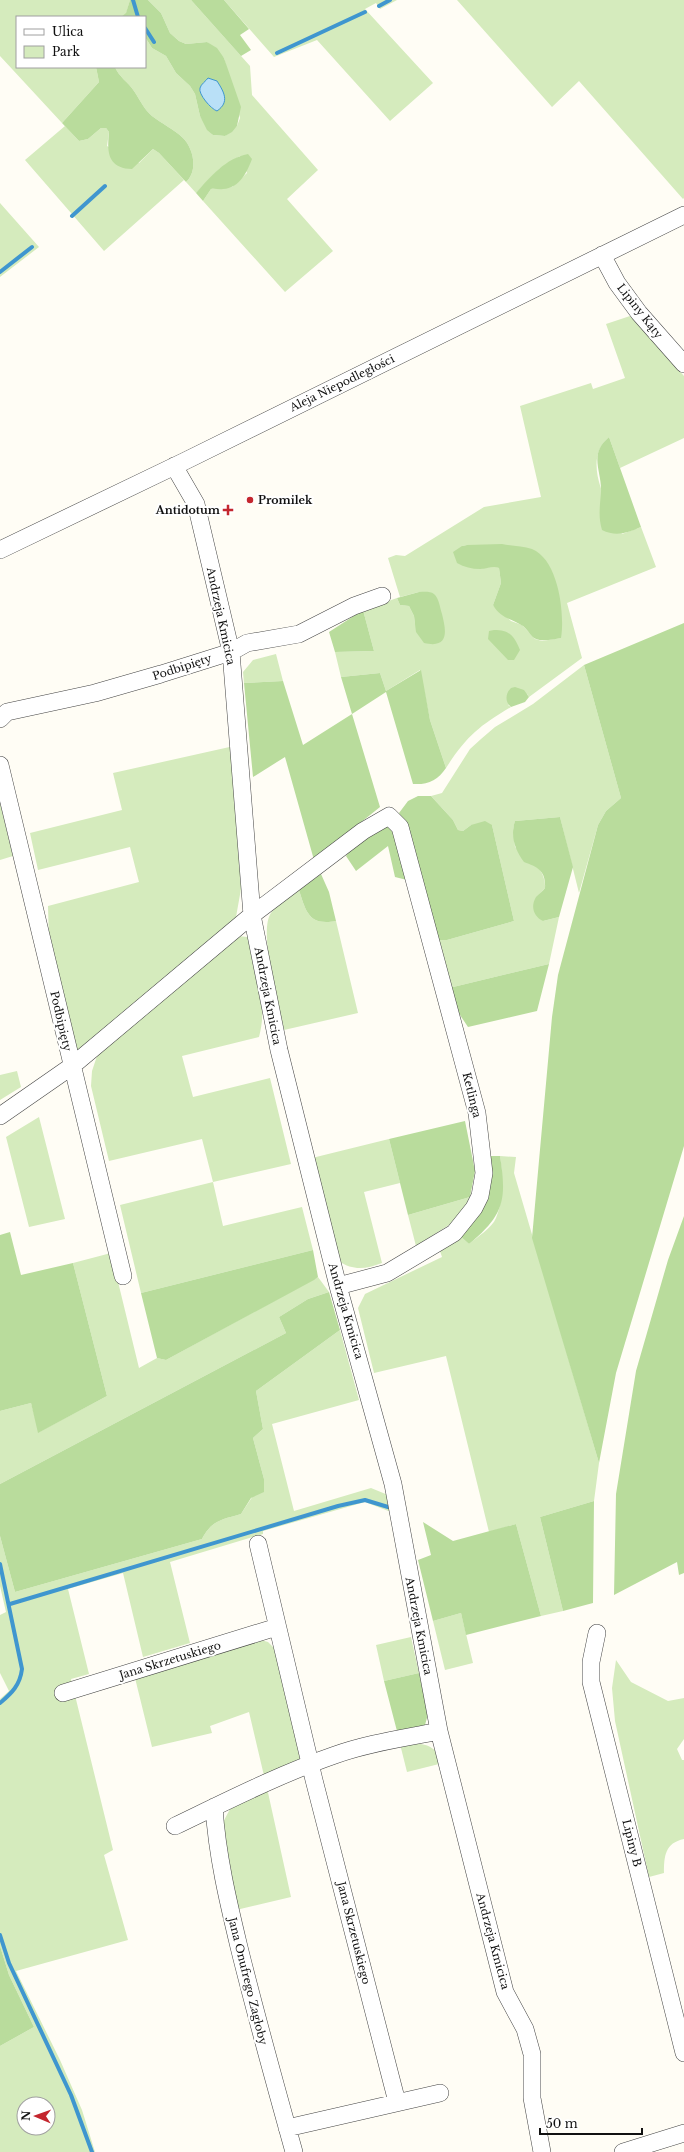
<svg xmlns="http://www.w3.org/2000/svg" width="684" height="2152" font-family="'Libre Baskerville',serif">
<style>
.green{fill:#d5ebbd;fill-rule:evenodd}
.forest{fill:#b9dc9c}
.water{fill:#b9e0f7;stroke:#3f96cf}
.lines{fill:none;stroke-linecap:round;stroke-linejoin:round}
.stream{stroke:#3f96cf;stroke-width:4}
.minor-casing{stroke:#444;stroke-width:18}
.minor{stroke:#fff;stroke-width:17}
.poi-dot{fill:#c4262e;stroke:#fff;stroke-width:1.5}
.labels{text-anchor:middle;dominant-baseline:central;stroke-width:4;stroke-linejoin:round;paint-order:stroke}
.street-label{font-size:11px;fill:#111;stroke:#fff}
.poi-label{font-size:11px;font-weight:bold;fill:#111;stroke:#fff;text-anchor:start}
</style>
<rect width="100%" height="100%" fill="#fffdf5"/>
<path class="green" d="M 0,0 L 130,0 L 126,14 L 121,17 L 17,17 L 17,67 L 96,67 L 99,82 L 62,123 L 0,56 Z
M 148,0 L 191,0 L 250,66 L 252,95 L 318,170 L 287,199 L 333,251 L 285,292 L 203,201 L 211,189 L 232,187 L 247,173 L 240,156 L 219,169 L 196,193 L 186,182 C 198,171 194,149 183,138 C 174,129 162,124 152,116 C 144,109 140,100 134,91 C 128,82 119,77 115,67 L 145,67 L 145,37 L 152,48 L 166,56 L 176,73 L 190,86 L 195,94 L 200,116 L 213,135 L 225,136 L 237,126 L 240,118 L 224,58 L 207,42 L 186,44 L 179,41 L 170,33 L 161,13 Z
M 224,0 L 397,0 L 380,9 L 376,3 L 365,9 L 433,83 L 390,121 L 317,40 L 274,57 Z
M 457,0 L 684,0 L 684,198 L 683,199 L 579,81 L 552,107 Z
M 65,126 L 79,141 L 88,139 L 101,128 L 106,128 L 109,132 L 107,146 L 139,163 L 153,149 L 159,153 L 184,180 L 104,251 L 25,160 Z
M 0,203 L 39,247 L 0,277 Z
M 630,316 L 684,376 L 684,438 L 620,468 L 609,437 C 580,461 609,508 622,534 L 641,527 L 656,567 L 567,603 L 582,658 L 529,697 L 527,694 L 508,705 L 511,707 C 479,726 466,737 446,768 L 430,720 L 420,670 L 386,691 L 380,673 L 341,677 L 335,652 L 374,651 L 363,610 L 397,598 L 400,605 L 409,606 L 414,616 L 415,624 L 419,592 L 400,597 L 388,558 L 396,555 L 405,556 L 484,507 L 541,497 L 520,406 L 591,383 L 593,389 L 625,378 L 606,324 ZM 467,545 L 488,545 L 561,638 L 542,641 L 535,639 L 522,625 L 511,621 L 493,605 L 501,583 L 499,568 L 495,566 L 479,569 L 462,546 Z
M 276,654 L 283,681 L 244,683 L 243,672 L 253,660 Z
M 584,665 L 621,798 L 606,811 L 598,825 L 579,893 L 560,817 L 515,821 L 513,829 L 515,847 C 529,859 546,868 545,888 L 536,898 L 543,921 L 559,917 L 549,964 L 449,988 L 434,940 L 447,940 L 514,921 L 492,825 L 471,825 L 463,831 L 458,830 L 453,820 L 431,796 L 442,793 L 470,749 L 481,739 L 495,727 L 533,704 Z
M 234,746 L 241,889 L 236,917 L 223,934 L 78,1051 L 73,1051 L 49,942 L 48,906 L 139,882 L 130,847 L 38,870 L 30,833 L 122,810 L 113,773 Z
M 0,803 L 13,856 L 0,860 Z
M 299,890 C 306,912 309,926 336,921 L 358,1013 L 284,1030 C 279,1007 258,931 271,913 C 277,904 290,897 299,890 Z
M 238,936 L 247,937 L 251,940 C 257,972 268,1004 259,1037 L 182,1056 L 193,1097 L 270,1078 L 291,1164 L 213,1182 L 223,1226 L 302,1207 L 313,1250 L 141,1293 L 120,1205 L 213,1182 L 202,1139 L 109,1161 L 91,1086 L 92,1071 L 99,1050 Z
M 17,1071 L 21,1087 L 0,1100 L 0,1075 Z
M 39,1117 L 65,1219 L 29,1227 L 6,1137 Z
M 389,1139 L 400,1183 L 364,1192 L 382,1263 C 366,1269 353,1271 339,1261 L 312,1158 Z
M 500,1156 L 516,1157 L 514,1173 L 599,1463 L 594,1501 L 540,1517 L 563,1611 L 541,1616 L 516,1524 L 489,1532 L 446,1356 L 374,1373 L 358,1308 L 365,1294 L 442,1257 L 439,1248 L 459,1235 L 469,1244 C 477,1237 492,1228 496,1218 C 504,1198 503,1177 500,1156 Z
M 470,1197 L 460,1218 L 416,1246 L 408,1215 Z
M 111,1253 L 139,1368 L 157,1358 L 166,1360 L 318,1277 L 329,1292 L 308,1299 L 279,1317 L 286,1333 L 0,1484 L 0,1411 L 31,1403 L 39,1432 L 107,1396 L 73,1263 Z
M 340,1330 L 359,1400 L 272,1424 L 294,1511 L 371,1488 L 388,1495 L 391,1512 L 365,1502 L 263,1531 L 263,1534 L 170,1562 L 190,1643 L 143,1657 L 123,1573 L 68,1589 L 89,1674 L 71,1679 L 113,1850 L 104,1855 L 128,1940 L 16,1971 L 60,2060 L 82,2110 L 95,2152 L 0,2152 L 0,2046 L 34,2027 L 9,1975 L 0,1946 L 0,1699 L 9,1691 L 0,1673 L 0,1615 L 6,1612 L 0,1586 L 0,1536 L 15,1592 L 202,1539 C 212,1520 221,1520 241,1514 L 264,1479 L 253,1438 L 263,1429 L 256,1391 ZM 24,2104 L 48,2104 L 48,2128 L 24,2128 Z
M 461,1613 L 473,1663 L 445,1670 L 433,1621 Z
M 411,1637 L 419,1673 L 384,1681 L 376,1645 Z
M 261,1640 L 268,1642 L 276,1650 L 302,1764 L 265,1780 L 249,1712 L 210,1726 L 212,1733 L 152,1747 L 135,1678 Z
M 616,1660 L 631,1682 L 668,1701 L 684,1698 L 684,1739 L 677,1749 L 682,1760 L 684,1760 L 684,1839 C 665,1843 664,1856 664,1873 L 649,1877 L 615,1721 L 612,1688 Z
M 400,1744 C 421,1743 434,1742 443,1763 L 407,1772 Z
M 267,1788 L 291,1897 L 236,1910 L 221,1826 L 230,1809 Z"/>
<path class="forest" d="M 130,0 L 148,0 L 161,13 L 170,33 L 179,41 L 186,44 L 207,42 L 217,48 L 224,58 L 241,107 L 237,126 L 232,132 L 225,136 L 213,135 L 207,130 L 200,116 L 195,94 L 190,86 L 176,73 L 166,56 L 152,48 L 145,37 L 145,17 L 121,17 L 126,13 Z
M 191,0 L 224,0 L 249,29 L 240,35 L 251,50 L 241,56 Z
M 96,67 L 115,67 C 119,77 128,82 134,91 C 140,100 144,109 152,116 C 162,124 174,129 183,138 C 194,149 198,171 186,182 L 159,153 L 153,149 L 132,169 C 107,168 107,151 109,132 L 106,128 L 101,128 L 88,139 L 79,141 L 62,123 L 99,82 Z
M 248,154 L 252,159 C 247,172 240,188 223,189 C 219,190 215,188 211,189 L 203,201 L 196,193 C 210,177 226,158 248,154 Z
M 609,437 L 641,527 C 627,533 616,537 602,530 C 598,517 600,506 601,492 C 602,470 588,455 609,437 Z
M 502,544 C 511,546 523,546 532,549 C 559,560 565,615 561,638 C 554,639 543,642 536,639 C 531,637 528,630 523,626 C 511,618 501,619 493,605 L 501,583 L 499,568 C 493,565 487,569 480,569 C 472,569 464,567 457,563 L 453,552 L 462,546 L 467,545 Z
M 419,592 C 424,592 430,591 434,594 C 439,598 440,608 442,614 C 446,630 450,649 424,643 L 416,632 L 414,616 L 409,606 L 400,605 L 397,598 Z
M 363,610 L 374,651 L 335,652 L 329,632 Z
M 684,623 L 684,1146 L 616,1373 L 599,1463 L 532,1238 L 552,1017 L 558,975 L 598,825 L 606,811 L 621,798 L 584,665 Z
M 494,630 C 510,630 514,636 520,650 L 514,660 L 508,660 L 488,639 L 489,631 Z
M 421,670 L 430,720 L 446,768 C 438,780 428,785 413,784 L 386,692 L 352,714 L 380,807 L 314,860 L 285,757 L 253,777 L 244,683 L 283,681 L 303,745 L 352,714 L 341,677 L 380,673 L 386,691 Z
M 515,687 L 524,690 L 529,697 L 525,702 L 511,707 C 505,702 505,694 511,688 Z
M 418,796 L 431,796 L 453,820 L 458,830 L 463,831 L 471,825 L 485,821 L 492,825 L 514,921 L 447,940 L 434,940 L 403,819 L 399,813 L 408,801 Z
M 560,817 L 573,867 L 559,917 L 543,921 C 534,917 530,907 536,897 C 539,894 543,891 545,888 C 546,871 538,867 524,862 C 515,850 510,836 515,821 Z
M 387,825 L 394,830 L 411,881 L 395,877 L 388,846 L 356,871 L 346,856 L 356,842 Z
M 321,874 L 329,892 L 336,921 C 309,926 306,912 299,890 Z
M 549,964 L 537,1011 L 468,1027 L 458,1012 L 449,988 Z
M 465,1121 L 475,1171 L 470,1197 L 408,1215 L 389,1139 Z
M 488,1156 L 500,1156 C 507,1200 504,1215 469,1244 L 459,1235 Z
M 684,1216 L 684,1573 L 679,1575 L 677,1562 L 614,1595 L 616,1494 L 636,1371 L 668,1260 Z
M 10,1232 L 21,1275 L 73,1263 L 107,1396 L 38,1433 L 31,1403 L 0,1411 L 0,1235 Z
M 313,1250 L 318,1277 L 314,1280 L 166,1360 L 157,1358 L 141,1293 Z
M 329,1292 L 340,1330 L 256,1391 L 263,1429 L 253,1438 L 264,1479 L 264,1492 L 251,1498 L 241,1514 C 221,1520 212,1520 202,1539 L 15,1592 L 0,1536 L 0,1484 L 286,1333 L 279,1317 L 308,1299 Z
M 594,1501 L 593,1603 L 563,1611 L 540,1517 Z
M 423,1522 L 453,1541 L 516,1524 L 541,1616 L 466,1635 L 461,1613 L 433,1621 L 418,1560 L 431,1555 Z
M 419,1673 L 428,1714 L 425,1725 L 415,1732 L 398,1735 L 384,1681 Z
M 0,1946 L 9,1975 L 34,2027 L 0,2046 Z"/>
<path class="water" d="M 208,78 L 217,81 C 224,92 230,102 217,111 C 211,109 198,94 200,88 C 201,84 206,81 208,78 Z"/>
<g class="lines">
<path class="stream" d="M 133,0 L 138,17
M 379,6 L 390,0
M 145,28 L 154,42
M 277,53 L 365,12
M 72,216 L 105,186
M 0,272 L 32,247
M 0,1564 L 22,1669 C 20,1685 12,1693 0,1703
M 10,1604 L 338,1506 L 365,1500 L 388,1507
M 0,1935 L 9,1963 L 71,2095 L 92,2152"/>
<g class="minor-casing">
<path id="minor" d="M 602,255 L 617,283 L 639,313 L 684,364
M 174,466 L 196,504 L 231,652 L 252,915 L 279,1050 L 338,1286 L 393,1484 L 439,1731 L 505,1992 L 525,2029 L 532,2054 L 532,2098 L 542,2152
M 0,550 L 183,462 L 684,215
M 0,719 L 7,712 L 95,693 L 161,674 L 231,652 L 247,643 L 299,634 L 354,606 L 382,596
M 0,765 L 123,1276
M 0,1116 L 72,1066 L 252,915 L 363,831 L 389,816 L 400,827 L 477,1113 L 484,1173 L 480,1196 L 474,1208 L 454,1233 L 387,1273 L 338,1286
M 258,1544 L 314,1780 L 397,2102
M 597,1633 L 591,1662 L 591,1682 L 684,2053
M 63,1693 L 277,1627
M 214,1807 C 217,1855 228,1901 239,1947 C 256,2016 275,2084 294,2152
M 175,1826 C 227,1801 280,1774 335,1755 C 368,1743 405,1738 439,1731
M 287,2128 L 440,2093
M 623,2152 L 684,2133"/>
</g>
<use href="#minor" class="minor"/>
</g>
<g class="poi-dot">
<circle cx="250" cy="500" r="4"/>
<path d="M226 504h4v4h4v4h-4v4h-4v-4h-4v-4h4z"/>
</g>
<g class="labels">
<g class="street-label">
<text transform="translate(640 311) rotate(52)">Lipiny Kąty</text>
<text transform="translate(342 383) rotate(-26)">Aleja Niepodległości</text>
<text transform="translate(221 616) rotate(78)">Andrzeja Kmicica</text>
<text transform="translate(182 667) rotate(-18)">Podbipięty</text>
<text transform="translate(268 996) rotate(79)">Andrzeja Kmicica</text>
<text transform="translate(61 1021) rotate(77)">Podbipięty</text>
<text transform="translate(472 1095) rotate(76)">Ketlinga</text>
<text transform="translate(346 1311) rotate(74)">Andrzeja Kmicica</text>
<text transform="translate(419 1626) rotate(79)">Andrzeja Kmicica</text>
<text transform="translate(170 1660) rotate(-17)">Jana Skrzetuskiego</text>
<text transform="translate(632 1843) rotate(76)">Lipiny B</text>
<text transform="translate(354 1933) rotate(76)">Jana Skrzetuskiego</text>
<text transform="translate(493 1941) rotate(75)">Andrzeja Kmicica</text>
<text transform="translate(248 1981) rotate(76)">Jana Onufrego Zagłoby</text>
</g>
<g class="poi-label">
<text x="258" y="500">Promilek</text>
<text x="220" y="510" text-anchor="end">Antidotum</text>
</g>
</g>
<rect x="16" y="16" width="130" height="52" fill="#ffffff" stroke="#a0a0a0"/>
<rect x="24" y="29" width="20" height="6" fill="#ffffff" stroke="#a0a0a0"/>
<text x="52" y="36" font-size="12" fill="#111111">Ulica</text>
<rect x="24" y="46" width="20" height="12" fill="#d5ebbd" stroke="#a0a0a0"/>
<text x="52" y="56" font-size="12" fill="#111111">Park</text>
<g transform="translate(36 2116) rotate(272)"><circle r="19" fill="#ffffff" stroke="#a0a0a0"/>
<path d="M0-3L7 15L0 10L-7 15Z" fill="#c4262e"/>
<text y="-6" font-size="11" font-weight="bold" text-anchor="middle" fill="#111111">N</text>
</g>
<path d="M540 2128v6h102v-6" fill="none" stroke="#111111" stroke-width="2"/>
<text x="546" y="2128" font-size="12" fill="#111111" stroke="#ffffff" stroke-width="3" paint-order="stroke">50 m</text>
</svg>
